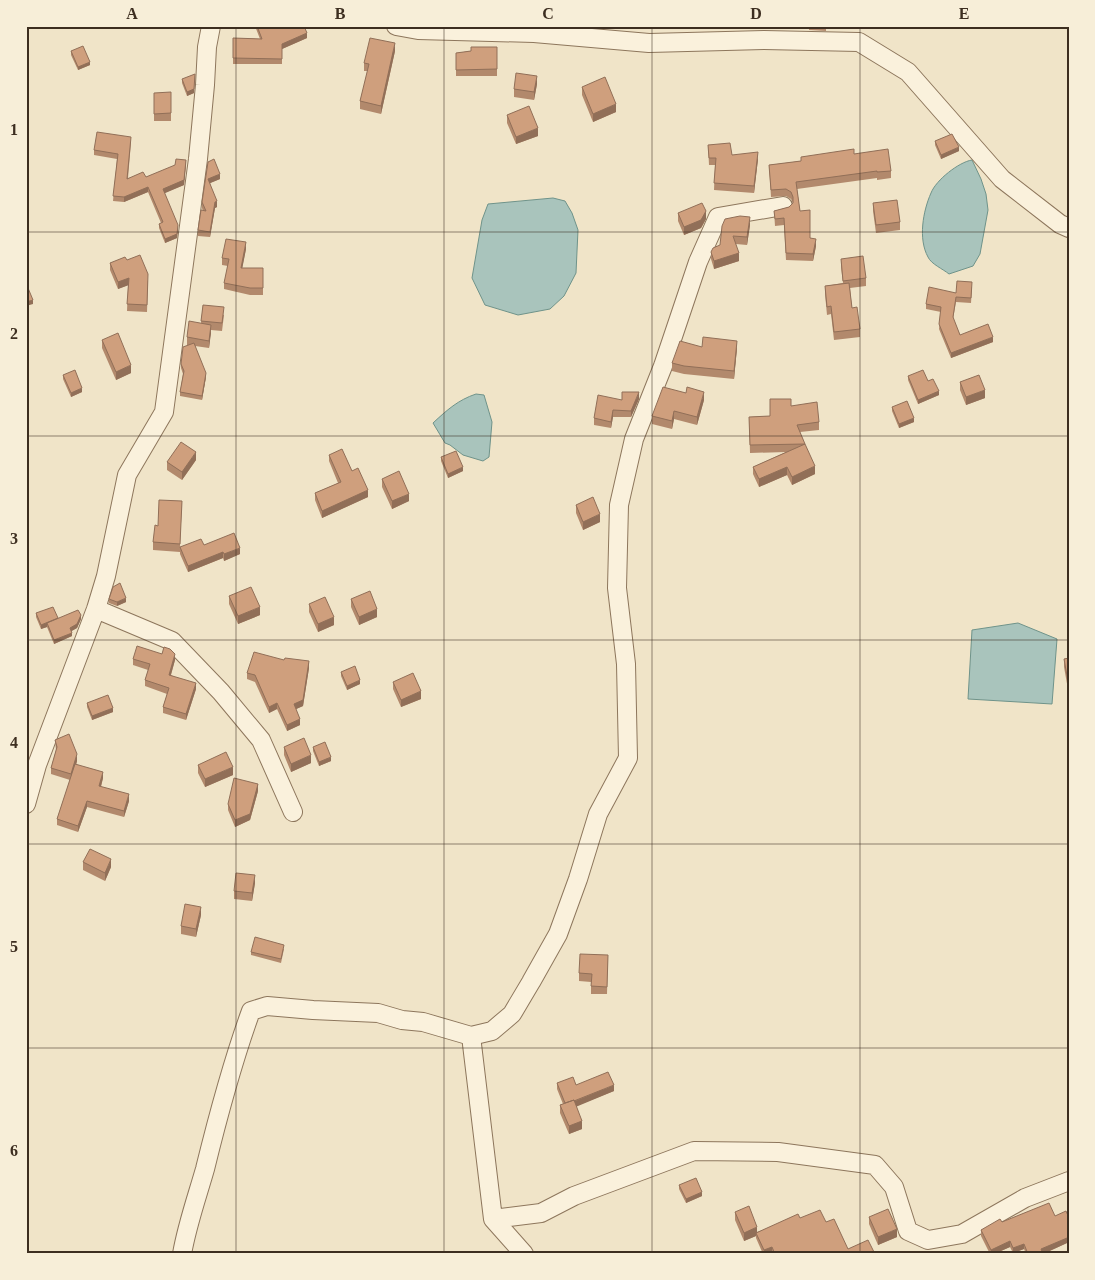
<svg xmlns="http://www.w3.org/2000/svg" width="1095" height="1280" font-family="Georgia,serif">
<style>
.water{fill:#a9c4bc;stroke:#6f938a}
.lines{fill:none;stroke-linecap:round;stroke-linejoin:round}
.minor-casing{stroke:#8d765c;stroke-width:20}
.minor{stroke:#faf1dc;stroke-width:18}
.wall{fill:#b2896c}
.shaded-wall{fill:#916f58}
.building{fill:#cf9f7d;stroke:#916f58}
.grid{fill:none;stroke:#3d2e20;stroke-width:1;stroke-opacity:0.55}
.neatline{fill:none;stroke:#3d2e20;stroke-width:2}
.grid-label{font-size:16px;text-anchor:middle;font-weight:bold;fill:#3d2e20}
</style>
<rect width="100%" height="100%" fill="#f0e4c8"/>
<path class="water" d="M 972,160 L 981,179 L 986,194 L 988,210 L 980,254 L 973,266 L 949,274 C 943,269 931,264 928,257 C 918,239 923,211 931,193 C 936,180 959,162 972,160 Z
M 553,198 L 565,201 L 572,213 L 578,230 L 576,273 L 564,296 L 550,309 L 518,315 L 485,305 L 472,278 L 482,220 L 488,204 Z
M 476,394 L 484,395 L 492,422 L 489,457 L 483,461 L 463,455 L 450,445 L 445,443 L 433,423 C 447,410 458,400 476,394 Z
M 1018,623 L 1057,639 L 1052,704 L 968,699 L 972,630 Z"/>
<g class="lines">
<g class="minor-casing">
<path id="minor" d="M 396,26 L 418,30 L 534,33 L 649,43 L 764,40 L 859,42 L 908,72 L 1002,179 L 1060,224 L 1069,228
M 96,609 L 172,641 L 221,692 L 261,740 L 293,812
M 26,804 L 37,765 L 96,609 L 106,576 L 127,475 L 164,412 L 198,159 L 205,85 L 207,47 L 211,26
M 471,1036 L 493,1219 L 524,1254
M 493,1219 L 541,1213 L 574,1196 L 694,1151 L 778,1152 L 875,1165 L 894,1187 L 908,1231 L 928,1240 L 962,1234 L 1025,1198 L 1069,1181
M 182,1254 C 187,1225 197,1197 205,1169 C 218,1116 232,1063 251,1011 L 267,1006 L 313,1010 L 378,1013 L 402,1020 L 423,1022 L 471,1036 L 492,1031 L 512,1014 L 531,982 L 558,934 L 578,879 L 598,814 L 628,758 L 626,664 L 617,588 L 619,505 L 634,439 L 663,366 L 698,262 L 718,217 L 783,206"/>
</g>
<use href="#minor" class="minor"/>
</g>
<path class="wall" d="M 255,26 L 304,26 L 307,38 L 282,49 L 282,64 L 233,64 L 233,38 L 260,39 Z
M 809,26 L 826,26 L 826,31 L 809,30 Z
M 497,47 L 497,76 L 456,76 L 456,53 L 471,51 Z
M 71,51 L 90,65 L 78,70 L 71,55 Z
M 395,51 L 381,114 L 360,109 L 360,101 L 368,71 L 364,71 L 364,63 Z
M 182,79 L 194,93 L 187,96 L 182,83 Z
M 537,84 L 534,100 L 514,97 L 514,89 Z
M 582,87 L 616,112 L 593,122 L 582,95 Z
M 154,93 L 171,113 L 171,121 L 154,121 Z
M 507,115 L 538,136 L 516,144 L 507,123 Z
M 935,141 L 959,151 L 941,159 L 935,145 Z
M 131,142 L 128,178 L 146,177 L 186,165 L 184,185 L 164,193 L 178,230 L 177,238 L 165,243 L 159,228 L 159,224 L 161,223 L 148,192 L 124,202 L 113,201 L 117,159 L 94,155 L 94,150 Z
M 708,145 L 732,155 L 758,159 L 754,193 L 714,190 L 715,165 L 709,165 Z
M 854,154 L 891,171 L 891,178 L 877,180 L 877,178 L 797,189 L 800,211 L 810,238 L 816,246 L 813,261 L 786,260 L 784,225 L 775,226 L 774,211 L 789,207 L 793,203 L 791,199 L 786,196 L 771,197 L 769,165 L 801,161 L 801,157 Z
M 208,162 L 220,179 L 210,183 L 217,207 L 215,208 L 210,237 L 198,236 L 198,230 L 203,211 L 202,208 L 202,202 Z
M 873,203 L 900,222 L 900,230 L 876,233 L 873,211 Z
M 678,213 L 706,219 L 701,228 L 684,235 L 678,221 Z
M 750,225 L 747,245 L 736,244 L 739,261 L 714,269 L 711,259 L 711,252 Z
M 246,249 L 242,268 L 263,268 L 263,295 L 250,295 L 224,289 L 224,283 L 228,266 L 222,265 L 222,258 Z
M 841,259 L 866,278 L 866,286 L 850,288 L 852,308 L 860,329 L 860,337 L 834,340 L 831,314 L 827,315 L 825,294 L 825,286 L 843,283 L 841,267 Z
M 127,260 L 148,281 L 147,312 L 127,311 L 128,285 L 118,289 L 110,270 L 110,263 Z
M 972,287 L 971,303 L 956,302 L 953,319 L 960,335 L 993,342 L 951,358 L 939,329 L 941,312 L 926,309 L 926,304 Z
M 203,305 L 224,315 L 222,331 L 211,330 L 209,348 L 195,346 L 206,377 L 202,400 L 180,396 L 180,392 L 183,374 L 181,368 L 181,364 L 188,345 L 187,345 L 187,337 L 201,323 Z
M 102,340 L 131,373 L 116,380 L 102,348 Z
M 702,347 L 737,348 L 734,379 L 684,374 L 672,371 L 672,363 Z
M 63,375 L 82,392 L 71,397 L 63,379 Z
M 908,376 L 928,381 L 939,395 L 918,404 L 908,380 Z
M 960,382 L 985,398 L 966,405 L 960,390 Z
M 639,399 L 631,417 L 613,417 L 611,428 L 594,425 L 594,418 L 622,400 Z
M 704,400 L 697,425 L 674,419 L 672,429 L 652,424 L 652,416 Z
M 791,406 L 819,422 L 819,430 L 800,432 L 815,474 L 792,485 L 787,475 L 759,487 L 753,474 L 753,467 L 786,452 L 750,453 L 749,417 L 770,416 Z
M 892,407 L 914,422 L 899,428 L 892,411 Z
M 329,455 L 352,471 L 368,497 L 322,518 L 315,500 L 315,493 L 338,483 L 329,461 Z
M 441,457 L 463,471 L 448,478 L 441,461 Z
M 196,460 L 182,480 L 167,470 L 167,462 Z
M 382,479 L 409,501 L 392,509 L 382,487 Z
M 182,501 L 180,547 L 204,545 L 240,554 L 224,561 L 223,558 L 188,572 L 180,554 L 180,548 L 180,552 L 153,550 L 153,542 L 158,526 Z
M 576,505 L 600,522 L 583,530 L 576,513 Z
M 229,596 L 260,615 L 238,624 L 229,604 Z
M 109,599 L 126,602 L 117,606 L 109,603 Z
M 351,599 L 377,617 L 359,625 L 351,607 Z
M 309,604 L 334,625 L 318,632 L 309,612 Z
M 36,613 L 58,618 L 81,619 L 77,628 L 71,631 L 72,636 L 54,644 L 47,627 L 41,629 L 36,617 Z
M 1069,658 L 1069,695 L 1064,667 L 1064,659 Z
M 133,659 L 175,660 L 171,675 L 196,689 L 186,720 L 163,713 L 163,707 L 167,694 L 145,686 L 145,680 L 148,670 L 133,665 Z
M 309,668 L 303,706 L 296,709 L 300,725 L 287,731 L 277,709 L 269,713 L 255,682 L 247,679 L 247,673 Z
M 341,672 L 360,684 L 347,690 L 341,676 Z
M 393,682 L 421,699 L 401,707 L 393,689 Z
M 87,703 L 113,712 L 92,720 L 87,707 Z
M 55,740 L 77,761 L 76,765 L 103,778 L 101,787 L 129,801 L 124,817 L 87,807 L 78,832 L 57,825 L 57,819 L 70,780 L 51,774 L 51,768 L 56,750 Z
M 284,747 L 311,763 L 291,772 L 284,755 Z
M 313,747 L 331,761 L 319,766 L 313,751 Z
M 198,765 L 233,775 L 205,787 L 198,773 Z
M 258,791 L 250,820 L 235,827 L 228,810 L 228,804 Z
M 83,862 L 111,867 L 105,881 L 83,870 Z
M 255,883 L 252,901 L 234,899 L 234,891 Z
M 201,915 L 196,937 L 181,934 L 181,926 Z
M 284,949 L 281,963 L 251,955 L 251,952 Z
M 608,955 L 607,994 L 591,994 L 591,982 L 579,981 L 579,973 Z
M 557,1083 L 576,1085 L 614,1091 L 576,1106 L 582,1129 L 569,1134 L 560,1113 L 560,1105 L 563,1104 L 557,1089 Z
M 679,1185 L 702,1196 L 686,1203 L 679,1189 Z
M 735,1212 L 757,1232 L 800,1218 L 826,1222 L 848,1249 L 875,1254 L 773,1254 L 772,1252 L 767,1254 L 763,1254 L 756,1238 L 756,1236 L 744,1241 L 735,1220 Z
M 1055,1216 L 1069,1218 L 1068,1245 L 1067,1243 L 1043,1254 L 1026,1254 L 1024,1249 L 1013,1253 L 1010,1247 L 994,1254 L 990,1254 L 981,1236 L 981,1230 L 1002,1222 Z
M 869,1217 L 897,1237 L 878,1245 L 869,1224 Z"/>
<path class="shaded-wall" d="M 307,33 L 307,38 L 282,49 L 282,64 L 282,44 Z
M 395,43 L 395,51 L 381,114 L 381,106 Z
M 90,62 L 90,65 L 78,70 L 78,67 Z
M 195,74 L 194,93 L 187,96 L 187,92 Z
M 537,76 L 537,84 L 534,100 L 534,92 Z
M 616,104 L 616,112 L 593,122 L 593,114 Z
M 538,128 L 538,136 L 516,144 L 516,137 Z
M 959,147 L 959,151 L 941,159 L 941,155 Z
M 758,152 L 758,159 L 754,193 L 754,186 Z
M 186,160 L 184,185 L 163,194 L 163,189 Z
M 220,174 L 220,179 L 208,184 L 208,179 Z
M 148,187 L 148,192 L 124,202 L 124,197 Z
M 217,201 L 217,207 L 215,208 L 210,237 L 210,232 L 215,202 Z
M 706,211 L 706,219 L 701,228 L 684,235 L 684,227 Z
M 750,217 L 750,225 L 747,245 L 747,237 Z
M 178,225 L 177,238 L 165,243 L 165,239 Z
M 816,239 L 816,246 L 813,261 L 813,254 Z
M 246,242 L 246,249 L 241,275 L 241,268 Z
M 739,253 L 739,261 L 714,269 L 714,261 Z
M 129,278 L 129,285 L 118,289 L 118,282 Z
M 33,300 L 33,304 L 26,306 L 26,302 Z
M 211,325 L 211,333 L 209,348 L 209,341 Z
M 993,337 L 993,342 L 951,358 L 951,353 Z
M 737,341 L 737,348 L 734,379 L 734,371 Z
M 131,365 L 131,373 L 116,380 L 116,372 Z
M 206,373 L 206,377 L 202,400 L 202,396 Z
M 82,388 L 82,392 L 71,397 L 71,393 Z
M 985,390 L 985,398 L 966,405 L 966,397 Z
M 939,391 L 939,395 L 918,404 L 918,400 Z
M 639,392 L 639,399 L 631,417 L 631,411 Z
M 704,392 L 704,400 L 697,425 L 697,417 Z
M 613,410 L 613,417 L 611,428 L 611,422 Z
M 674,411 L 674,419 L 672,429 L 672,421 Z
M 914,418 L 914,422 L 899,428 L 899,424 Z
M 196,452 L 196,460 L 182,480 L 182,472 Z
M 815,466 L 815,474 L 792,485 L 792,477 Z
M 463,467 L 463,471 L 448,478 L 448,474 Z
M 787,467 L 787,475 L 759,487 L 759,479 Z
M 368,490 L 368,497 L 322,518 L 322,511 Z
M 409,494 L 409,501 L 392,509 L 392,501 Z
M 600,514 L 600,522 L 583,530 L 583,522 Z
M 240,548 L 240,554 L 224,561 L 224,554 Z
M 223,552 L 223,558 L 188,572 L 188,566 Z
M 126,598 L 126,602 L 117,606 L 117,602 Z
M 260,607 L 260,615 L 238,624 L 238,616 Z
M 377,609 L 377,617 L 359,625 L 359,617 Z
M 81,615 L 81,619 L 77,628 L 70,632 L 70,628 Z
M 334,617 L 334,625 L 318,632 L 318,624 Z
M 58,618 L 47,623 L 47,627 L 41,629 L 41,625 Z
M 72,633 L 72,636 L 54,644 L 54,640 Z
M 175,654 L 175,660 L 169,681 L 169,675 Z
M 309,661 L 309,668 L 303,706 L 294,710 L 294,704 Z
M 360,680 L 360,684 L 347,690 L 347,686 Z
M 196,683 L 196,689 L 186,720 L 186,714 Z
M 421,691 L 421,699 L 401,707 L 401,700 Z
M 277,703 L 277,709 L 269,713 L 269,707 Z
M 113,708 L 113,712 L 92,720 L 92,716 Z
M 300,719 L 300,725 L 287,731 L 287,725 Z
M 77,754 L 77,761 L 71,781 L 71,774 Z
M 311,755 L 311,763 L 291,772 L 291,764 Z
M 331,757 L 331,761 L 319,766 L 319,762 Z
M 233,767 L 233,775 L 205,787 L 205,779 Z
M 103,772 L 103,778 L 99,793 L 99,786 Z
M 258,784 L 258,791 L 250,820 L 235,827 L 235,820 Z
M 129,794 L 129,801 L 124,817 L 124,811 Z
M 87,801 L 87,807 L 78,832 L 78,826 Z
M 111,859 L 111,867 L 105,881 L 105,873 Z
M 255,875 L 255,883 L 252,901 L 252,893 Z
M 201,907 L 201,915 L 196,937 L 196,929 Z
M 614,1085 L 614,1091 L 566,1111 L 566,1105 Z
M 582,1121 L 582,1129 L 569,1134 L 569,1126 Z
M 702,1192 L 702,1196 L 686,1203 L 686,1199 Z
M 757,1227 L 757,1235 L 756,1233 L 756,1236 L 744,1241 L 744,1233 Z
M 897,1229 L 897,1237 L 878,1245 L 878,1237 Z
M 1067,1238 L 1067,1243 L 1043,1254 L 1041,1249 Z
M 1010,1241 L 1010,1247 L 994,1254 L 991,1254 L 991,1250 Z
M 1024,1244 L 1024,1249 L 1013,1253 L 1013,1248 Z
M 772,1247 L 772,1252 L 767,1254 L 764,1254 L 764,1250 Z"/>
<path class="building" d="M 257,26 L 304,26 L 307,33 L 282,44 L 282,59 L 233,58 L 233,38 L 262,39 Z
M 370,38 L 395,43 L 381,106 L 360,101 L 369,64 L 364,63 Z
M 83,46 L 90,62 L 78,67 L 71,51 Z
M 471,47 L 497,47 L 497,69 L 456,70 L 456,53 L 471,51 Z
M 516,73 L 537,76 L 534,92 L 514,89 Z
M 195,74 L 194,89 L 187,92 L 182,79 Z
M 605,77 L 616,104 L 593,114 L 582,87 Z
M 171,92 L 171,113 L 154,114 L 154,93 Z
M 529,106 L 538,128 L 516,137 L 507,115 Z
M 97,132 L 131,137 L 127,179 L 143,172 L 146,177 L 175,165 L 176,159 L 186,160 L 184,180 L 163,189 L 178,225 L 177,234 L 165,239 L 159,224 L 163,222 L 148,187 L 124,197 L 113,196 L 118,154 L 94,150 Z
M 952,134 L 959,147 L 941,155 L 935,141 Z
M 730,143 L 732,155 L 758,152 L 754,186 L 714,183 L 716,158 L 709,158 L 708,145 Z
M 854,149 L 854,154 L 888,149 L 891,171 L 877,172 L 877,171 L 796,182 L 800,211 L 810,210 L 810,238 L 816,239 L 813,254 L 786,253 L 784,218 L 775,219 L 774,211 L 789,207 L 793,203 L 793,197 L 791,192 L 786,189 L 771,190 L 769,165 L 801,161 L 801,157 Z
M 214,159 L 220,174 L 208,179 L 217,201 L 215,202 L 210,232 L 198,230 L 201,210 L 206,211 L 202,202 L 208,162 Z
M 897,200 L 900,222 L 876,225 L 873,203 Z
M 702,203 L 706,211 L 701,220 L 684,227 L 678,213 Z
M 740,216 L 750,217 L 747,237 L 733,236 L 739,253 L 714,261 L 711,252 L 713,248 L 720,245 L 722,226 L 725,219 Z
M 226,239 L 246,242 L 241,268 L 263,268 L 263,288 L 250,288 L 224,283 L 229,259 L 222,258 Z
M 140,255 L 148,274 L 147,305 L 127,304 L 129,278 L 118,282 L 110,263 L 125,257 L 127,260 Z
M 863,256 L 866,278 L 843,281 L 841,259 Z
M 957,281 L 972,282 L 971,298 L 956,297 L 953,317 L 960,335 L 988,324 L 993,337 L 951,353 L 939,324 L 941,307 L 926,304 L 929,287 L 956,293 Z
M 849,283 L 852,308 L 857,307 L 860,329 L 834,332 L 831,306 L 827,307 L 825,286 Z
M 26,288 L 28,288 L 33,300 L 26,302 Z
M 203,305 L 224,307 L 222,323 L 201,321 Z
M 189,321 L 211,325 L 209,341 L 187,337 Z
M 118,333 L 131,365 L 116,372 L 102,340 Z
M 703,337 L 737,341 L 734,371 L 684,366 L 672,363 L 680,341 L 702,347 Z
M 194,343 L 206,373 L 202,396 L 180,392 L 184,371 L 181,364 L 183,347 Z
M 75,370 L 82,388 L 71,393 L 63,375 Z
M 923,370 L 928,381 L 933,379 L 939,391 L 918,400 L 908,376 Z
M 979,375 L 985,390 L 966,397 L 960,382 Z
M 663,387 L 686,393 L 687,387 L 704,392 L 697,417 L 674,411 L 672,421 L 652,416 Z
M 622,392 L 639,392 L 631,411 L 613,410 L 611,422 L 594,418 L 598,395 L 622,400 Z
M 770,399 L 791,399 L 791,406 L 817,402 L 819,422 L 797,425 L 805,444 L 750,445 L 749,417 L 770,416 Z
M 907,401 L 914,418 L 899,424 L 892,407 Z
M 181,442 L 196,452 L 182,472 L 167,462 Z
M 805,444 L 815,466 L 792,477 L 787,467 L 759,479 L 753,467 Z
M 342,449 L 352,471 L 358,468 L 368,490 L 322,511 L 315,493 L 341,482 L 329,455 Z
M 456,451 L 463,467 L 448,474 L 441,457 Z
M 399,471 L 409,494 L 392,501 L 382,479 Z
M 593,497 L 600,514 L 583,522 L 576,505 Z
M 159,500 L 182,501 L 180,544 L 153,542 L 155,525 L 158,526 Z
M 234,533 L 240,548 L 224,554 L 223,552 L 188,566 L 180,547 L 201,539 L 204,545 Z
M 120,583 L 126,598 L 117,602 L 109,599 L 113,587 Z
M 251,587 L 260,607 L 238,616 L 229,596 Z
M 370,591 L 377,609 L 359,617 L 351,599 Z
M 325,597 L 334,617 L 318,624 L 309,604 Z
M 53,607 L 58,618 L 41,625 L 36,613 Z
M 78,610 L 81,615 L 77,624 L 70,628 L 72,633 L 54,640 L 47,623 Z
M 137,646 L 162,654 L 164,647 L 170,649 L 175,654 L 169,675 L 196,683 L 186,714 L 163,707 L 169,688 L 145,680 L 150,664 L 133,659 Z
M 254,652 L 284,660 L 285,658 L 309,661 L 303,700 L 294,704 L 300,719 L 287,725 L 277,703 L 269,707 L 255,675 L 247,673 Z
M 1069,658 L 1069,687 L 1064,659 Z
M 355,666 L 360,680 L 347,686 L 341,672 Z
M 413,673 L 421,691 L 401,700 L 393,682 Z
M 108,695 L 113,708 L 92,716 L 87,703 Z
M 69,734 L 77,754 L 71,774 L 51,768 L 57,747 L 55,740 Z
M 304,738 L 311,755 L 291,764 L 284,747 Z
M 325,742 L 331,757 L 319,762 L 313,747 Z
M 226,752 L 233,767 L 205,779 L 198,765 Z
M 75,764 L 103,772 L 99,786 L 129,794 L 124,811 L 87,801 L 78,826 L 57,819 Z
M 234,778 L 258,784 L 250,814 L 235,820 L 228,804 Z
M 90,849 L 111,859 L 105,873 L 83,862 Z
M 236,873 L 255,875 L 252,893 L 234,891 Z
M 185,904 L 201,907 L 196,929 L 181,926 Z
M 255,937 L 284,945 L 281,959 L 251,952 Z
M 580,954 L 608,955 L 607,987 L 591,986 L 592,974 L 579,973 Z
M 608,1072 L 614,1085 L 574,1101 L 574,1100 L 565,1103 L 557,1083 L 573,1077 L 576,1085 Z
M 574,1100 L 582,1121 L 569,1126 L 560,1105 Z
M 696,1178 L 702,1192 L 686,1199 L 679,1185 Z
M 1049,1203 L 1055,1216 L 1066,1211 L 1069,1218 L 1069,1239 L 1068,1240 L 1067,1238 L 1041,1249 L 1043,1254 L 1028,1254 L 1024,1244 L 1013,1248 L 1010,1241 L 991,1250 L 981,1230 L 1000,1219 L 1002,1222 Z
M 749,1206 L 757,1227 L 744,1233 L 735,1212 Z
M 888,1209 L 897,1229 L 878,1237 L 869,1217 Z
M 820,1210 L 826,1222 L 834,1219 L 848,1249 L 868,1240 L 875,1254 L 775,1254 L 772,1247 L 764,1250 L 756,1233 L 798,1214 L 800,1218 Z"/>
<path class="grid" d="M 236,26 L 236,1254M 444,26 L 444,1254M 652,26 L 652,1254M 860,26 L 860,1254M 26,232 L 1069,232M 26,436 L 1069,436M 26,640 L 1069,640M 26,844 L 1069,844M 26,1048 L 1069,1048"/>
<rect width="1095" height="1280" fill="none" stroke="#f7eed8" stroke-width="55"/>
<rect x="28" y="28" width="1040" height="1224" class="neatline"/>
<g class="grid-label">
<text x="132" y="19">A</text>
<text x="340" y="19">B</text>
<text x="548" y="19">C</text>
<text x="756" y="19">D</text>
<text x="964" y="19">E</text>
<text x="14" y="135">1</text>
<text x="14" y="339">2</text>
<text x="14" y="544">3</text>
<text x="14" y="748">4</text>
<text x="14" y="952">5</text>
<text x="14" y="1156">6</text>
</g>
</svg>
